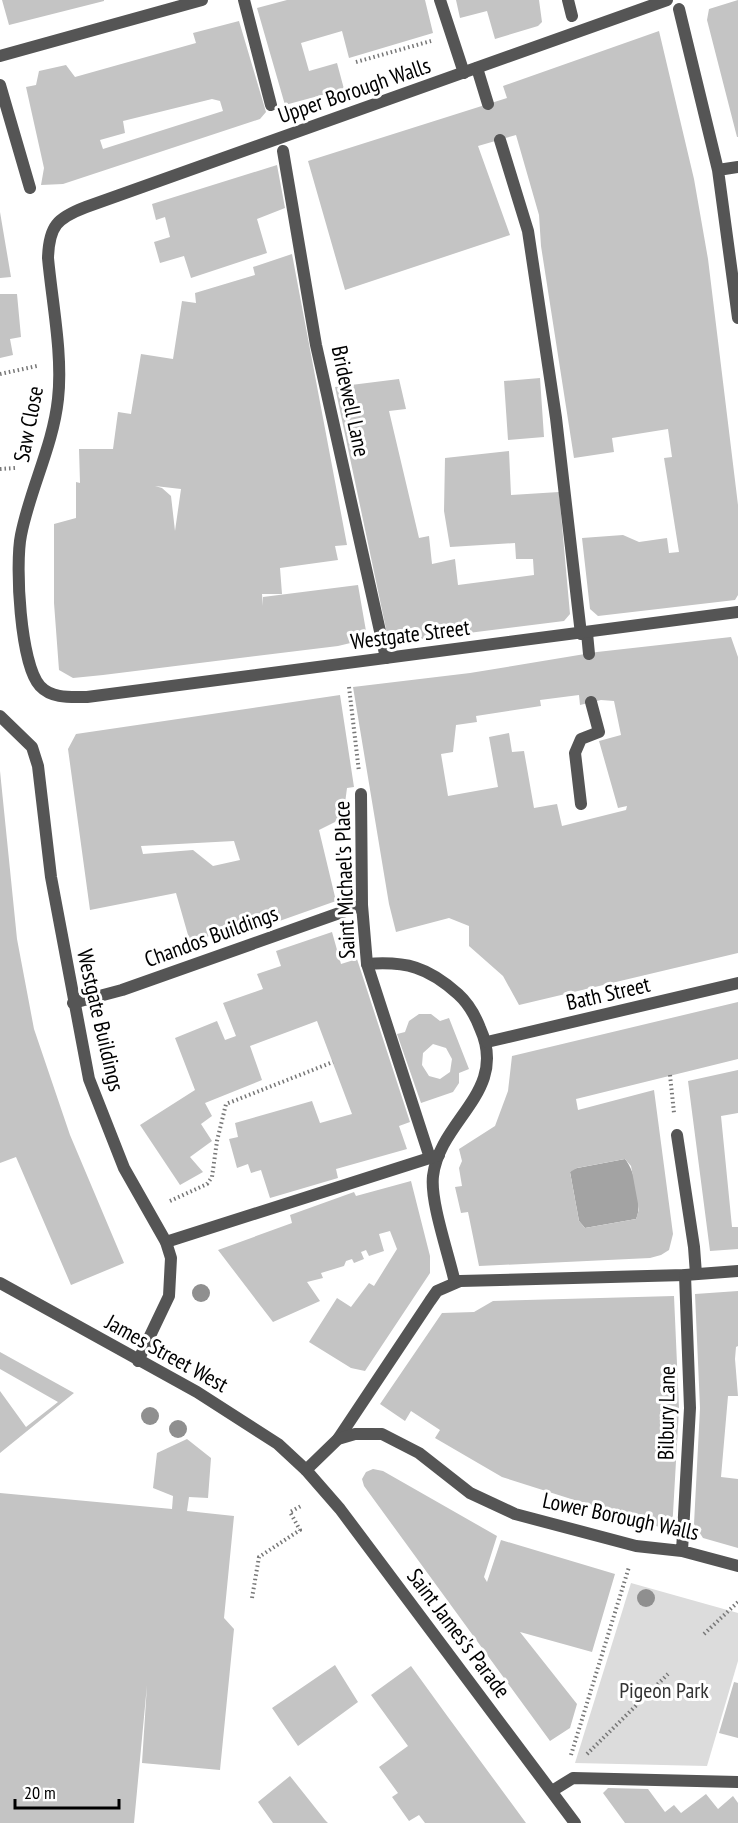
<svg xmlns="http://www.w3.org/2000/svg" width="738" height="1823" font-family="'PT Sans Narrow',sans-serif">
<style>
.green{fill:#dcdcdc}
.water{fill:#a3a3a3}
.building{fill:#c4c4c4;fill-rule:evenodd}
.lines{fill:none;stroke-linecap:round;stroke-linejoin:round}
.path{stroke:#777;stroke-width:4;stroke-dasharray:1.5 3;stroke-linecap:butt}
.service{stroke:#555;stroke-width:12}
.pedestrian{stroke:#555;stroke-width:12}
.minor{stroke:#555;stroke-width:12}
.tertiary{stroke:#555;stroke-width:12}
.tree{fill:#8f8f8f}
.labels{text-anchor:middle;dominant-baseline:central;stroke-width:6;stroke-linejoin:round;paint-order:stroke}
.street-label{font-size:22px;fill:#000;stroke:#fff}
.park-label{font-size:22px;fill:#333;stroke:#fff}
</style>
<rect width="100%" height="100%" fill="#fff"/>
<path class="green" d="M 631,1583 L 738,1613 L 738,1661 L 707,1766 L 575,1763 Z"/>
<path class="water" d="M 625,1159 C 635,1171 643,1205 636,1219 L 585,1228 L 579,1221 L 570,1172 L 572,1169 Z"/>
<path class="building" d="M 2,0 L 104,0 L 104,1 L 9,25 Z
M 287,0 L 425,0 L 433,33 L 349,58 L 342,31 L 301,43 L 309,71 L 337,63 L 344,89 L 285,105 L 257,8 Z
M 456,0 L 539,0 L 542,22 L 538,26 L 495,39 L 487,11 L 460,18 Z
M 738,0 L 738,137 L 737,137 L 707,20 L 709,9 Z
M 239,21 L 266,112 L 260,119 L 63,184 L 41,185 L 44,168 L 26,87 L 36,85 L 39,71 L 66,65 L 75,77 L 196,43 L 193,33 ZM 212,99 L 220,101 L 223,111 L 103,149 L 100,140 L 125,133 L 123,121 Z
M 659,31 L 694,179 L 708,259 L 738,505 L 738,595 L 735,600 L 598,616 L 590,609 L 582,538 L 623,535 L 639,542 L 667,538 L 669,553 L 679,552 L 664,458 L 672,457 L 668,429 L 612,438 L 614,452 L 574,458 L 541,246 L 539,215 L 516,135 L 478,146 L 510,235 L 345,290 L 308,161 L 507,98 L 503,86 Z
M 277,165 L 285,208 L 257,219 L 267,253 L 191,278 L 184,256 L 160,263 L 154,242 L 170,237 L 165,217 L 156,220 L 152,204 Z
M 0,212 L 11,277 L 0,278 Z
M 292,254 L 347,545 L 335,546 L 338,560 L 280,568 L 282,594 L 262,594 L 263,606 L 263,597 L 358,585 L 366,631 L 363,640 L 338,646 L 103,675 L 102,666 L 103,675 L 73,678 L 59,670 L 54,603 L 54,524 L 76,518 L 76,482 L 80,483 L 79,449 L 113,449 L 118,412 L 131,414 L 141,354 L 173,359 L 182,301 L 196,303 L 195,293 L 255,275 L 253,267 ZM 155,486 L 181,489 L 175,531 L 171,496 L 162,488 Z
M 0,294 L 17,294 L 21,337 L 10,339 L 13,355 L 0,358 Z
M 540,378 L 544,437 L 508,440 L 504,381 Z
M 399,379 L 406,409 L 389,411 L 419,538 L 429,536 L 432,564 L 455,559 L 458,585 L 534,575 L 533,559 L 516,559 L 515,543 L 450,547 L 444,511 L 445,458 L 509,451 L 511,495 L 559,492 L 570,614 L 564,621 L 389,643 L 335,387 Z
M 731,637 L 738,657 L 738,953 L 519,1005 L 503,976 L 469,946 L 469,926 L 449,918 L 396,932 L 389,904 L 353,687 L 470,673 L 597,652 ZM 579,695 L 580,705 L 601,700 L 614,701 L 621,735 L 599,741 L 618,808 L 627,806 L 626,810 L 562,826 L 557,804 L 534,808 L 524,751 L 512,752 L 509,733 L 489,737 L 498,787 L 448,796 L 441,754 L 453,752 L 456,725 L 477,722 L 476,716 L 541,706 L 540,700 Z
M 340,695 L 354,787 L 347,788 L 344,811 L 335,822 L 319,830 L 336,901 L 231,938 L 229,930 L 190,942 L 176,893 L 90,910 L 68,749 L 76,734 ZM 234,841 L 240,860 L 213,866 L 193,850 L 143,854 L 141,846 Z
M 0,771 L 17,939 L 34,1029 L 70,1135 L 124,1263 L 71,1285 L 16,1157 L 0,1163 Z
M 332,932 L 341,964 L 357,959 L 410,1122 L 399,1126 L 407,1149 L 336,1169 L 338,1178 L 270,1198 L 261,1170 L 251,1173 L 248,1164 L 237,1168 L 229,1139 L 238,1137 L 235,1123 L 312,1101 L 320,1123 L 352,1114 L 317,1021 L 250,1046 L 262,1080 L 205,1103 L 212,1116 L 201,1124 L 212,1141 L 190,1157 L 203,1172 L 180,1185 L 140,1125 L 195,1090 L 175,1038 L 217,1021 L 225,1040 L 236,1036 L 223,1003 L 263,989 L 257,974 L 281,966 L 276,951 Z
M 738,1002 L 738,1059 L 576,1099 L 578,1110 L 654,1090 L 673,1234 L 669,1250 L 661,1255 L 650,1258 L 479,1266 L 468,1212 L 461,1213 L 455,1187 L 462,1186 L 459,1168 L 462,1161 L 459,1149 L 495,1126 L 508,1091 L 512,1056 ZM 625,1159 L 631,1166 L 639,1209 L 636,1219 L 585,1228 L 579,1221 L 570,1172 L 577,1168 Z
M 419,1014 L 431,1014 L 440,1021 L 449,1018 L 469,1069 L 459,1073 L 459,1083 L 453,1092 L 421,1103 L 397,1034 L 405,1032 L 409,1021 ZM 433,1044 L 446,1048 L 452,1059 L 450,1072 L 440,1079 L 429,1076 L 422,1065 L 423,1053 Z
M 738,1070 L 738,1113 L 721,1116 L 732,1227 L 738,1227 L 738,1249 L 710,1251 L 688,1081 Z
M 411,1181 L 430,1256 L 430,1273 L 365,1371 L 351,1368 L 309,1342 L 337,1298 L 351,1307 L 369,1283 L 374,1286 L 397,1249 L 390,1231 L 379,1234 L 384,1251 L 369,1256 L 366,1250 L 361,1252 L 364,1259 L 354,1263 L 352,1259 L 346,1261 L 344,1266 L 321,1273 L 323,1278 L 307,1282 L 320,1301 L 273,1322 L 218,1250 L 292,1223 L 290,1215 L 354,1192 L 356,1196 Z
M 738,1291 L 738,1346 L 736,1347 L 735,1359 L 738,1396 L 728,1396 L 721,1477 L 738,1479 L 738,1548 L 703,1538 L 694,1524 L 700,1408 L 695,1294 Z
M 674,1296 L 679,1409 L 672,1531 L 502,1477 L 435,1438 L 440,1430 L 411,1411 L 405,1421 L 380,1404 L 442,1313 L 474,1312 L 493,1301 Z
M 0,1352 L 74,1393 L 0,1453 L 0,1391 L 26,1427 L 58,1402 L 0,1369 Z
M 187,1439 L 211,1458 L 208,1498 L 189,1497 L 187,1511 L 234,1516 L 224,1618 L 234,1629 L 220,1770 L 142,1763 L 147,1685 L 134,1823 L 0,1823 L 0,1493 L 172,1509 L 173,1496 L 153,1488 L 157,1453 Z
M 373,1469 L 383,1471 L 497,1536 L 484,1577 L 487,1582 L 501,1540 L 615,1574 L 592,1652 L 520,1632 L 577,1704 L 570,1728 L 550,1741 L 364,1486 L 362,1479 L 366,1472 Z
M 335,1665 L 358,1702 L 298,1746 L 272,1708 Z
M 411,1666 L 448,1717 L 526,1823 L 425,1823 L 419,1815 L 409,1821 L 392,1797 L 398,1793 L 379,1767 L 408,1746 L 371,1695 Z
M 734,1682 L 738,1683 L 738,1738 L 719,1733 Z
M 290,1776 L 325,1820 L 328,1823 L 273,1823 L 258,1802 Z
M 608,1788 L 648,1789 L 665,1812 L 674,1805 L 681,1813 L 706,1794 L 718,1809 L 733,1796 L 738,1803 L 738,1823 L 625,1823 L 603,1793 Z"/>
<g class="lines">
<path class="path" d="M 356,62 L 431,41
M 0,374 L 37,366
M 0,469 L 15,468
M 349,687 L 359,772
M 670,1075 L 674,1113
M 170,1201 L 207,1184 L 212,1177 L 217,1141 L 226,1104 L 333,1062
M 252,1598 L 259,1557 L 300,1530 L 290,1512 L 301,1506
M 704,1634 L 738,1602
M 587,1754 L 668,1674
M 571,1755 L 629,1567"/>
<path class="service" d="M 477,68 L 488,104
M 500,140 L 528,231 L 556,418 L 581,634
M 587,633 L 589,654
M 581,804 L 575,753 L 581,739 L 599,732 L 591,702
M 367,964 C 406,961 428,967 458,994 C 468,1003 475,1015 480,1028 C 509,1092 440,1119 433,1176 C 430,1202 449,1255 455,1283
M 338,1439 L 430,1301 L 437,1291 L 460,1281 L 685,1275 L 738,1271
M 552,1791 L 573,1778 L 738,1782"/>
<path class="pedestrian" d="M 440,0 L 464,73
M 568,0 L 572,16
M 679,9 L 718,170 L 738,318
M 283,151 L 316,345 L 386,658
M 718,170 L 738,167
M 361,794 L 362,905 L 367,964 L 430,1158
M 73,1003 L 122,990 L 362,905
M 166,1242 L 439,1155"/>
<path class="minor" d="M 244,0 L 271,105
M 667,0 L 86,207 C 57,218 49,226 48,258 C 52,302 63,355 58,399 C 53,446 30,489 21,535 C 15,564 20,664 40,686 C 52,699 71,697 87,697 L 738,612
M 0,56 L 202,0
M 0,85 L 30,188
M 487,1042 L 738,983
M 677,1135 L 694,1247 L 696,1274
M 306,1470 L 338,1439 L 355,1434 L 382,1434 L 419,1453 L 470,1493 L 515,1514 L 636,1546 L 682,1551 L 738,1566
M 682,1551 L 690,1408 L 685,1275"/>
<path class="tertiary" d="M 0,716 L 32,747 L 38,766 L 51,877 L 89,1079 L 124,1168 L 166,1242 L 171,1258 L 169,1296 L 138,1361
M 0,1283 L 197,1392 L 278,1444 L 306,1470 L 340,1509 L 575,1823"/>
</g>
<g class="tree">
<circle cx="201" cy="1293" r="9"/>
<circle cx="150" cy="1416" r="9"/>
<circle cx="178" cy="1429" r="9"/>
<circle cx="646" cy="1598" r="9"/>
</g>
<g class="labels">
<g class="street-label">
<text transform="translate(354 90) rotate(-19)">Upper Borough Walls</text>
<text transform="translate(351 401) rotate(78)">Bridewell Lane</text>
<text transform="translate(28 424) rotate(-79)">Saw Close</text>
<text transform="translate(410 634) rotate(-7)">Westgate Street</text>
<text transform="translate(344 880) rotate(-92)">Saint Michael's Place</text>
<text transform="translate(211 936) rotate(-20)">Chandos Buildings</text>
<text transform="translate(608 993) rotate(-13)">Bath Street</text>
<text transform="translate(101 1020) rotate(77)">Westgate Buildings</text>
<text transform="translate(167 1353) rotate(29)">James Street West</text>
<text transform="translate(666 1413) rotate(-89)">Bilbury Lane</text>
<text transform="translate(621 1516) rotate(12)">Lower Borough Walls</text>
<text transform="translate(459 1633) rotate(53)">Saint James's Parade</text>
</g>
<g class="park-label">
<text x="664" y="1690">Pigeon Park</text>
</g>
</g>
<path d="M15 1799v9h104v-9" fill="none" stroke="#000000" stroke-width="3"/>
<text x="24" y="1799" font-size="18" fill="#000000" stroke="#ffffff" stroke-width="4.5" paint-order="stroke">20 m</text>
</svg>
